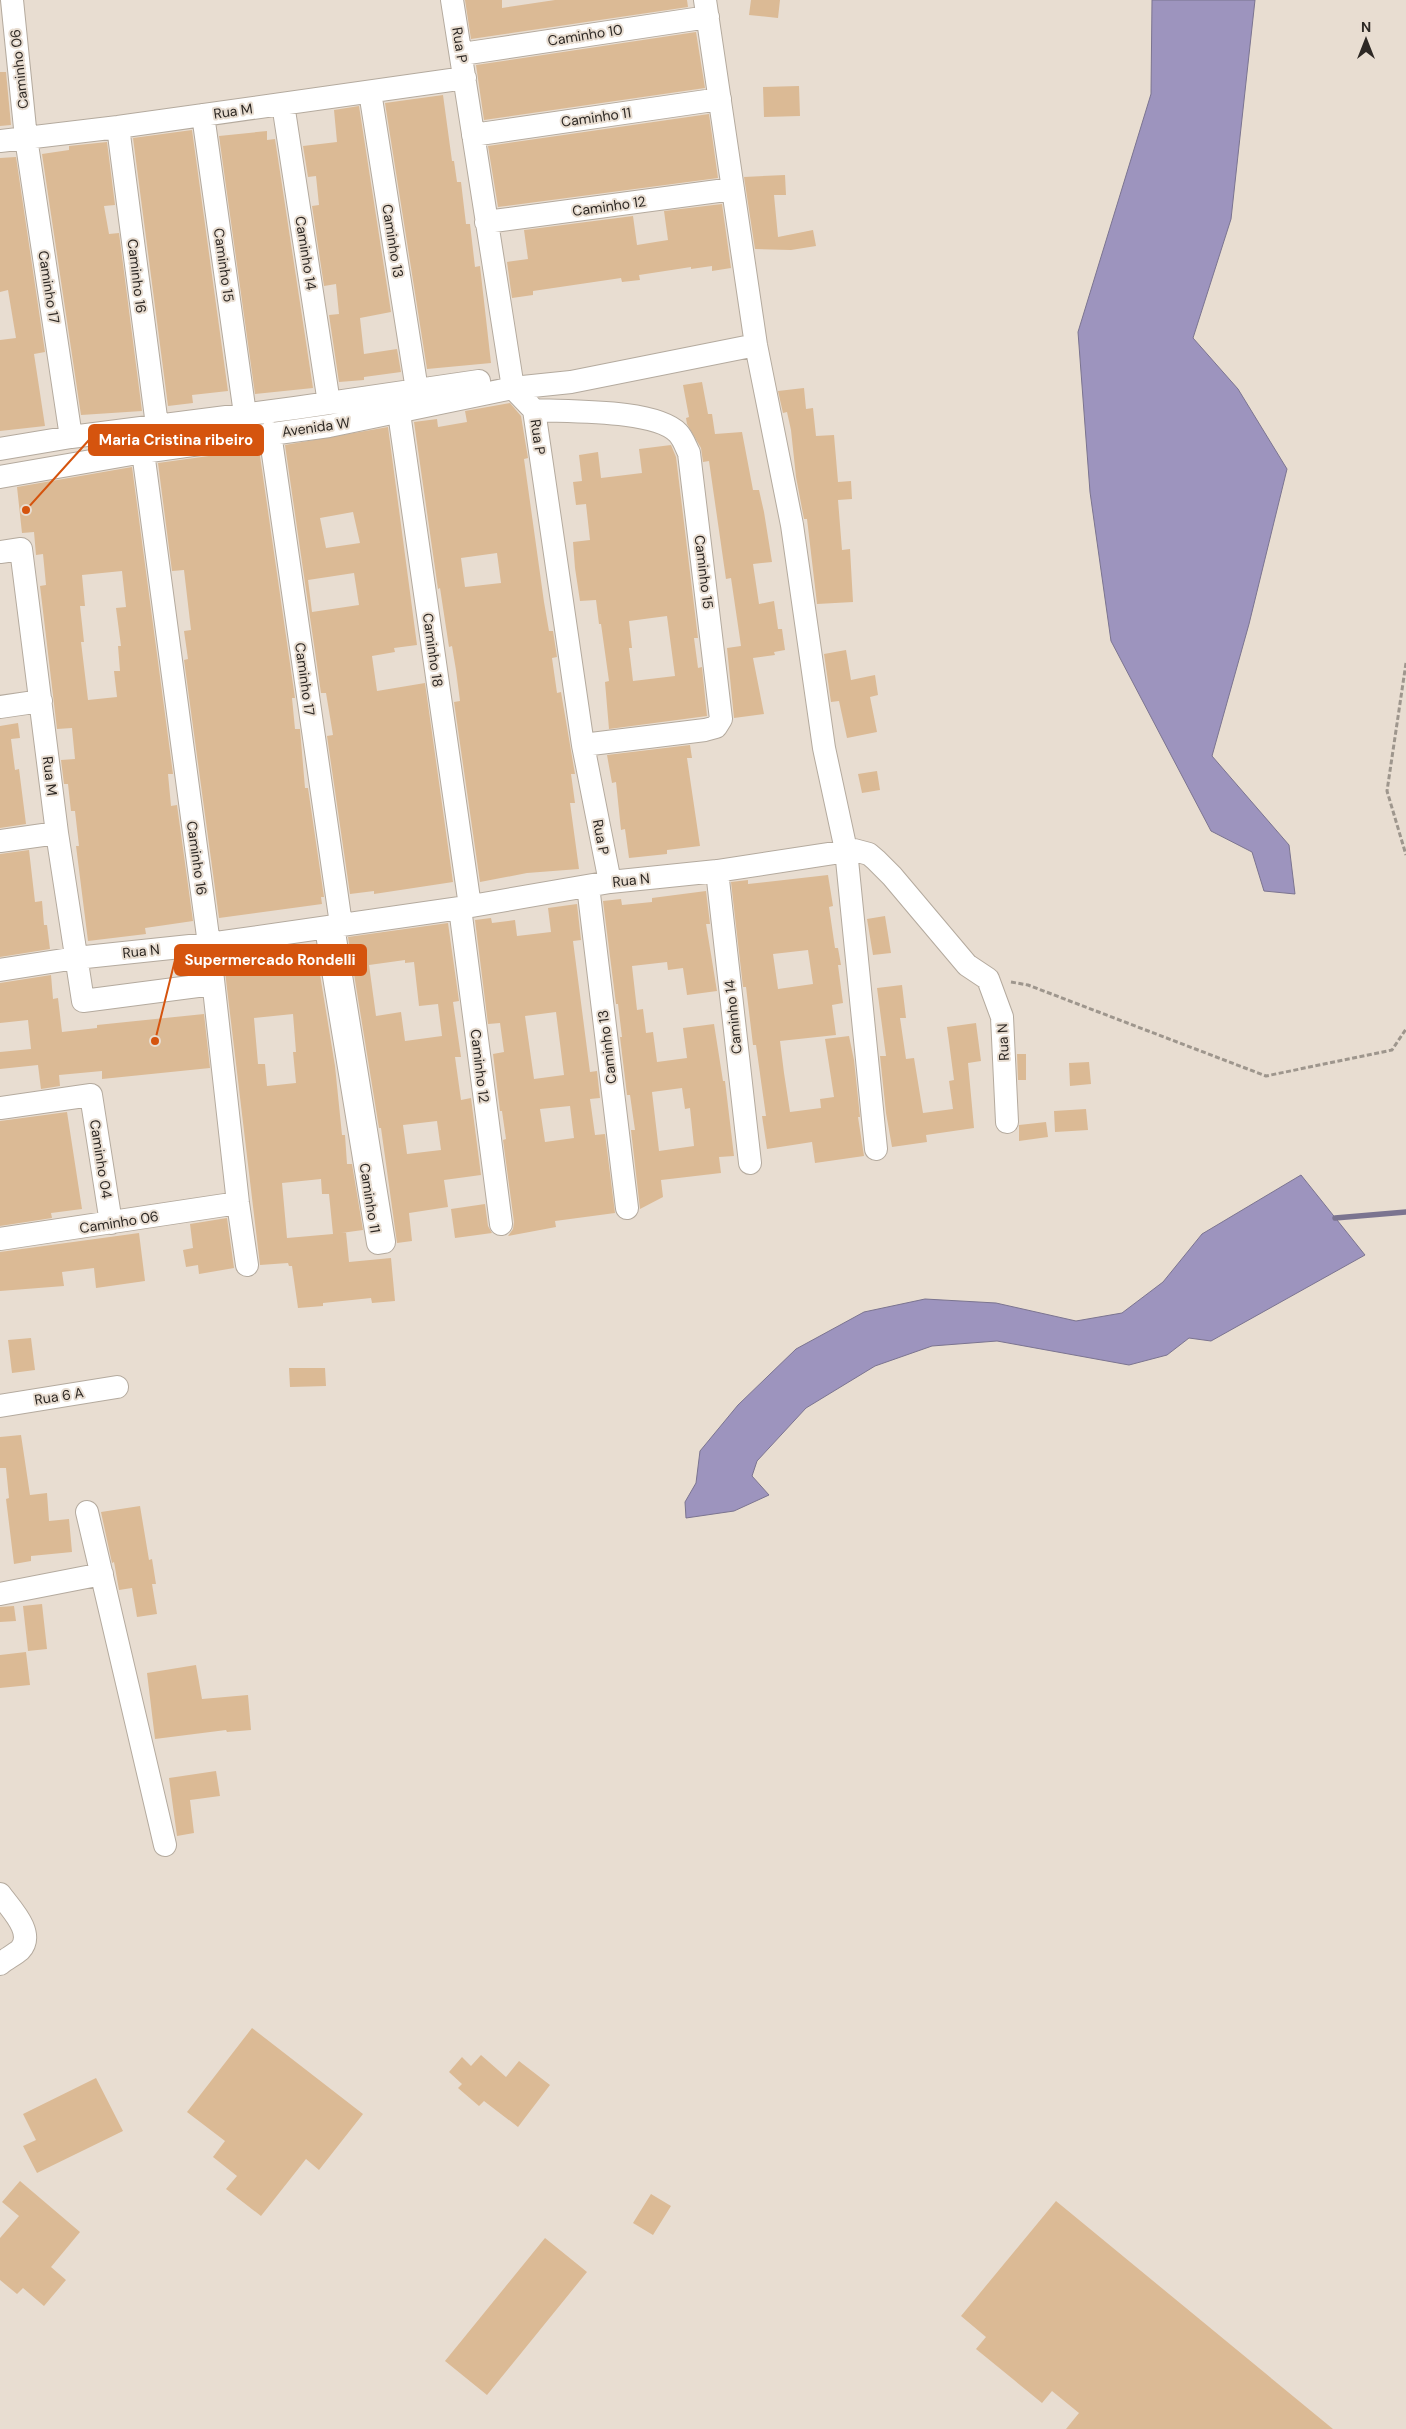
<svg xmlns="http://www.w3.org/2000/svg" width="1406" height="2429" font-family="'DM Sans',sans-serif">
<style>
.water{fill:#9d94be;stroke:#7b7490}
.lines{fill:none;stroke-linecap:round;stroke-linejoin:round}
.stream{stroke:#7b7490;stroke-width:5.5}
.building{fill:#dbba95;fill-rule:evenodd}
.minor-casing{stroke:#b4aa9e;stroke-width:24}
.path{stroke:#9e968d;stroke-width:3;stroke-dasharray:5 2.5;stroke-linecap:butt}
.minor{stroke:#fff;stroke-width:22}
.labels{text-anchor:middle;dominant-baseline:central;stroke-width:4;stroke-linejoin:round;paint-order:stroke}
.street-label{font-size:14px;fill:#2d2824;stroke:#e8ddd1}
.leader{fill:none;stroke:#d5540e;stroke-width:2}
.callout-dot{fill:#d5540e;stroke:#e8ddd1;stroke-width:2}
.callout{fill:#d5540e;stroke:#d5540e;stroke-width:2}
.callout-label{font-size:15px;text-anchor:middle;font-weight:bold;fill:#fff}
</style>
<rect width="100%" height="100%" fill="#e8ddd1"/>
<path class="water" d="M 1152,0 L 1255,0 L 1231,219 L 1193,338 L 1238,389 L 1287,469 L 1249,624 L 1212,756 L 1289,845 L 1295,894 L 1264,891 L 1252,852 L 1211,831 L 1111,641 L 1090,492 L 1078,332 L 1151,94 Z
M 1301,1175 L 1365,1255 L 1211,1341 L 1189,1338 L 1167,1355 L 1129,1365 L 997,1341 L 932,1346 L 875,1366 L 806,1408 L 757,1461 L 752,1476 L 769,1495 L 734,1511 L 686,1518 L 685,1502 L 696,1483 L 700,1451 L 738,1405 L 796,1349 L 864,1312 L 925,1299 L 996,1303 L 1076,1321 L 1122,1313 L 1163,1282 L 1202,1234 Z"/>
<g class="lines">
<path class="stream" d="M 1335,1218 L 1406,1212"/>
</g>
<path class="building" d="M 465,0 L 502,0 L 502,8 L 555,0 L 687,0 L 688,7 L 471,39 Z
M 751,0 L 780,0 L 778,18 L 749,15 Z
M 696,32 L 705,88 L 484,120 L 476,65 Z
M 0,72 L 6,72 L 11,125 L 0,126 Z
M 799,86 L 800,116 L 764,117 L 763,87 Z
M 443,95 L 452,161 L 454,161 L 457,182 L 461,182 L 466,224 L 470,224 L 475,267 L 480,266 L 491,363 L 427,369 L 385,103 Z
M 359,106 L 391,312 L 360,318 L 364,354 L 397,349 L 401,372 L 364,377 L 364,380 L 339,382 L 329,315 L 339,314 L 336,284 L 324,286 L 312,206 L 319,205 L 316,176 L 308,177 L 303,146 L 337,142 L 334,110 Z
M 709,114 L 718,178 L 498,207 L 488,146 Z
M 192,130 L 228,391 L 192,395 L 193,403 L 168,406 L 133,138 Z
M 267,131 L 267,140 L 275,139 L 313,388 L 255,394 L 219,136 Z
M 107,142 L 115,205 L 104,206 L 109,234 L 119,233 L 142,411 L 81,415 L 42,154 L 69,150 L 69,146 Z
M 16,157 L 45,352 L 34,354 L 45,426 L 0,431 L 0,340 L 16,338 L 8,290 L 0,292 L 0,158 Z
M 785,175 L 786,195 L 774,195 L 778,237 L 813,230 L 816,246 L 791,250 L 755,249 L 744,177 Z
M 722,204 L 731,268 L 712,271 L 712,266 L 691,269 L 691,267 L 639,275 L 640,280 L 622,282 L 621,278 L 533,291 L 533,295 L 512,298 L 507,262 L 528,259 L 524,230 L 633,216 L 637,245 L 668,240 L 664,211 Z
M 702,382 L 708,414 L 712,414 L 715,434 L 742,432 L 753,490 L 759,490 L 764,512 L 772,562 L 753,564 L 759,604 L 774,601 L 778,629 L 782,629 L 785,650 L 774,652 L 775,655 L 753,658 L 764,714 L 734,718 L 727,648 L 741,646 L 731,578 L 726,579 L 709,461 L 703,462 L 701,448 L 687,424 L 686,418 L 689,417 L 683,385 Z
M 804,388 L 806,409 L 813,408 L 816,436 L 834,435 L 838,482 L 851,481 L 852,499 L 838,500 L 842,550 L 850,549 L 853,602 L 817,604 L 807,519 L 804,519 L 796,477 L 791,430 L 787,412 L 783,413 L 778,391 Z
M 510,403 L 521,416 L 528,458 L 524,459 L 544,602 L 549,631 L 553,631 L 557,657 L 552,658 L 557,693 L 561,692 L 575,774 L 571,774 L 575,803 L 570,803 L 579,869 L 527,873 L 480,882 L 454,702 L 460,701 L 456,670 L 452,646 L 449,647 L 440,588 L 438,589 L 414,422 L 437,419 L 438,427 L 467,422 L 465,411 ZM 497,553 L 501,583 L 465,587 L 461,558 Z
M 388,427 L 417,645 L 394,648 L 395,652 L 372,656 L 377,691 L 425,683 L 453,882 L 374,894 L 374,891 L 350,894 L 327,736 L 333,735 L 326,693 L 321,693 L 285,445 ZM 353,512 L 360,543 L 326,548 L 320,518 ZM 354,573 L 359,605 L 312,612 L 308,580 Z
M 671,445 L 676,457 L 698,638 L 694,638 L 698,668 L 702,667 L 707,716 L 609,729 L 605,682 L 609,681 L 601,624 L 599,624 L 596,600 L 580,601 L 575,568 L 573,542 L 590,540 L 586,504 L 576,505 L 573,482 L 582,481 L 579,455 L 598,452 L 601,478 L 642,473 L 639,449 ZM 667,616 L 675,676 L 633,681 L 629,648 L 632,648 L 629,621 Z
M 259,449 L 295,698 L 292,698 L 295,729 L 300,729 L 305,788 L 308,788 L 324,897 L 321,897 L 322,904 L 219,918 L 184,660 L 188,659 L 184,631 L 191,630 L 184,570 L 172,571 L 158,463 Z
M 132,467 L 173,774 L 168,774 L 171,806 L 177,805 L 193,921 L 145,928 L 146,934 L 88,941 L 76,846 L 79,846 L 75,811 L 71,811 L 68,784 L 64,784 L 61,760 L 75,759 L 72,728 L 57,729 L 40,586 L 46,585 L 43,554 L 36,555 L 34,532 L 22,533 L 17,487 ZM 122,571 L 126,607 L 116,608 L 121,646 L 118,646 L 120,671 L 114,671 L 117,697 L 88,700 L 81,642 L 84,642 L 80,606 L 85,606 L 82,575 Z
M 846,650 L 851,680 L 875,675 L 878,695 L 870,697 L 877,732 L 847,738 L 839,701 L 831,702 L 824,654 Z
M 18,723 L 20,738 L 11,739 L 15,770 L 19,769 L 26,824 L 0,828 L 0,726 Z
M 690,745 L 692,758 L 687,758 L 700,846 L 667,850 L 667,854 L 629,858 L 625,829 L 621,830 L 616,782 L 612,783 L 607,755 Z
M 877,771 L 880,790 L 862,793 L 858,774 Z
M 29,850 L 35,902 L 42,901 L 44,925 L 47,925 L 50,949 L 0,957 L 0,854 Z
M 828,875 L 833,906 L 829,907 L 835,948 L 838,948 L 841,965 L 838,965 L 843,1003 L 832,1005 L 836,1035 L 780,1041 L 784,1073 L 790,1112 L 821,1108 L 820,1099 L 834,1097 L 825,1039 L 849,1036 L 854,1060 L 860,1117 L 858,1117 L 864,1156 L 815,1163 L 812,1142 L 767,1149 L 762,1116 L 766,1116 L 761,1081 L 756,1045 L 753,1045 L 746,987 L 743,987 L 731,882 L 748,880 L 748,884 ZM 808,950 L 813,984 L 778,989 L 773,954 Z
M 706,891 L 710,924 L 706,924 L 717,991 L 687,995 L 683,968 L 668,970 L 667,962 L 632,966 L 637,1010 L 643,1009 L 646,1033 L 653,1032 L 657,1062 L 687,1058 L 683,1028 L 714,1024 L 723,1081 L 725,1081 L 734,1156 L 719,1157 L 721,1173 L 661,1180 L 663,1197 L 640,1209 L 631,1130 L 635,1130 L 630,1095 L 627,1095 L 620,1037 L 622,1037 L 618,1004 L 616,1004 L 603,901 L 621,899 L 622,905 L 652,902 L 652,898 ZM 682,1088 L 685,1109 L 690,1108 L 694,1146 L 659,1151 L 652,1092 Z
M 577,904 L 581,940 L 573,941 L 590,1072 L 597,1071 L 600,1098 L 590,1099 L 595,1135 L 605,1134 L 615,1213 L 555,1221 L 556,1227 L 508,1236 L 513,1229 L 514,1222 L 503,1140 L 506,1139 L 502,1111 L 500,1111 L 493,1054 L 504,1052 L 500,1023 L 488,1024 L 475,920 L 491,918 L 492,923 L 515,920 L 517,936 L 551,932 L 548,908 ZM 556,1012 L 564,1075 L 534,1079 L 525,1016 ZM 570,1106 L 574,1138 L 545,1142 L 540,1109 Z
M 885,916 L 891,953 L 873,955 L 867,919 Z
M 448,923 L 459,1001 L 453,1002 L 461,1057 L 455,1057 L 461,1100 L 471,1098 L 481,1175 L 444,1180 L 448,1207 L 409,1213 L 412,1241 L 397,1243 L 381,1128 L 379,1128 L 348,937 ZM 405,960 L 405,963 L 414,962 L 419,1006 L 438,1004 L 442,1036 L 405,1041 L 401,1012 L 376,1016 L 369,965 ZM 437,1121 L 441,1150 L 407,1154 L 403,1125 Z
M 315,944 L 335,1066 L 342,1135 L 345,1135 L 347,1164 L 352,1164 L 363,1230 L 341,1233 L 346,1232 L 349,1262 L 391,1258 L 395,1301 L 372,1303 L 371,1298 L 323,1303 L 323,1306 L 298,1308 L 292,1266 L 289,1266 L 288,1263 L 260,1265 L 224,963 L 274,958 L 273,948 ZM 293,1014 L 296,1052 L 293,1052 L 296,1083 L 267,1086 L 265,1064 L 258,1064 L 254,1018 ZM 321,1179 L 322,1194 L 329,1194 L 333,1234 L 287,1238 L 282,1183 Z
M 51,975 L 53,999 L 58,998 L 62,1032 L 97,1028 L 97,1025 L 204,1014 L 210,1068 L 102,1079 L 102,1071 L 59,1075 L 60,1086 L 41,1089 L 38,1065 L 0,1069 L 0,1052 L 31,1049 L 28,1020 L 0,1023 L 0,983 Z
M 902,985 L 906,1018 L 900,1018 L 906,1059 L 914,1058 L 923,1113 L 953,1109 L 949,1081 L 954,1080 L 947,1027 L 976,1023 L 981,1061 L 968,1063 L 974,1128 L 926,1135 L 927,1142 L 892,1147 L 886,1113 L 880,1056 L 886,1056 L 877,988 Z
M 1017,1054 L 1026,1054 L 1026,1080 L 1018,1080 Z
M 1089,1062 L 1091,1084 L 1070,1086 L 1069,1063 Z
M 1086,1109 L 1088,1130 L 1055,1132 L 1054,1111 Z
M 67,1112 L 82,1209 L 51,1213 L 52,1218 L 0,1226 L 0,1121 Z
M 1046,1122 L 1048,1137 L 1019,1141 L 1019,1125 Z
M 485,1204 L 488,1226 L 492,1233 L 455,1238 L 451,1209 Z
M 227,1218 L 234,1268 L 199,1274 L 198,1265 L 186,1267 L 183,1250 L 193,1248 L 190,1224 Z
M 139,1233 L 145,1281 L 96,1288 L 94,1268 L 62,1272 L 64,1286 L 0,1291 L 0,1252 Z
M 31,1338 L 35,1370 L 12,1373 L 8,1340 Z
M 289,1368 L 325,1368 L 326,1386 L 290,1387 Z
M 21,1435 L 30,1495 L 47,1493 L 49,1521 L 69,1519 L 72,1552 L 31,1556 L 31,1561 L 14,1564 L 6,1499 L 9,1498 L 6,1468 L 0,1468 L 0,1437 Z
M 140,1506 L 149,1560 L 152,1559 L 156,1584 L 152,1584 L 157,1614 L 137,1617 L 132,1588 L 119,1590 L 114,1562 L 112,1563 L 101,1512 Z
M 42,1604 L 47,1649 L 28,1651 L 23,1606 Z
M 14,1606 L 16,1621 L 0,1622 L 0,1607 Z
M 26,1652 L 30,1685 L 0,1688 L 0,1655 Z
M 196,1665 L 202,1699 L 248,1695 L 251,1730 L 227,1732 L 226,1730 L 155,1739 L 147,1673 Z
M 216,1771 L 220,1796 L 190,1800 L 194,1833 L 177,1836 L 169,1778 Z
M 252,2028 L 363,2114 L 319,2170 L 306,2159 L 261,2216 L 226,2189 L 237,2176 L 213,2157 L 225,2141 L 187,2112 Z
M 481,2055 L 506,2077 L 519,2061 L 550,2085 L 518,2127 L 484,2101 L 479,2106 L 458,2088 L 462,2084 L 449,2072 L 462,2057 L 471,2066 Z
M 96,2078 L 123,2131 L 37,2173 L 23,2146 L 36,2140 L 23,2114 Z
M 20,2181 L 80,2232 L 51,2267 L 66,2280 L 44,2306 L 23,2288 L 17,2294 L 0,2280 L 0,2238 L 19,2216 L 2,2202 Z
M 651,2194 L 671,2206 L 653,2235 L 633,2223 Z
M 1056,2201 L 1333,2429 L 1066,2429 L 1079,2413 L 1052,2391 L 1042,2403 L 976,2349 L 986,2337 L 961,2316 Z
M 545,2238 L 587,2272 L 487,2395 L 445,2361 Z"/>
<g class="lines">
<g class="minor-casing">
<path id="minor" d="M 12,0 L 26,138 L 71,437
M 452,0 L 513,388 L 534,410 L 583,745 L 610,882
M 705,0 L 756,345 L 792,525 L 824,748 L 846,850 L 876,1149
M 462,54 L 708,17
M 370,92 L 417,390
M 283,104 L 329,403
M 203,115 L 245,414
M 118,127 L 157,425
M 473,135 L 720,99
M 0,141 L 118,127 L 465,78
M 486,222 L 733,189
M 397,399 L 470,906
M 534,410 C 568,412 655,409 678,433 C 683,438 686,447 689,453 L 721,719 L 716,727 L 705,730 L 583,745
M 270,433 L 341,924
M 0,449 L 71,437 L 295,408 L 479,381
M 143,452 L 209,944 L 238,1203 L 247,1265
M 0,477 L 143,452 L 329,426 L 513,388 L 571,382 L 756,345
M 0,552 L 21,549 L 57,833 L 83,1001 L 213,984
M 0,707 L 41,701
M 0,841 L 57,833
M 717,871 L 750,1163
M 588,886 L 627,1208
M 460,908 L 501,1224
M 333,926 L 384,1242 L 378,1243 L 326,928 Z
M 0,970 L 76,958 L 209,944 L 460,908 L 610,882 L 717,871 L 854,850 L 869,854 L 876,860 L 892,876 L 967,965 L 988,979 L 1002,1017 L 1007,1122
M 0,1108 L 91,1095 L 111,1223
M 0,1239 L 238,1203
M 0,1406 L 117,1387
M 87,1512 L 165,1845
M 0,1594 L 102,1574
M 0,1894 C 10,1908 36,1933 20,1950 C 14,1955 6,1959 0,1964"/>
</g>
<path class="path" d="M 1406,663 L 1387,791 L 1406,855
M 1011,982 L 1028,985 L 1266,1076 L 1392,1050 L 1406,1029"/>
<use href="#minor" class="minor"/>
</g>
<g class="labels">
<g class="street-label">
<text transform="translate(585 35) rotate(-9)">Caminho 10</text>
<text transform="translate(460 45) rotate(81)">Rua P</text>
<text transform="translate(19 69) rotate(-96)">Caminho 06</text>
<text transform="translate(233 111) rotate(-8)">Rua M</text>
<text transform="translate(596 117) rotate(-8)">Caminho 11</text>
<text transform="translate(609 206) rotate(-8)">Caminho 12</text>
<text transform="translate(393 241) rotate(81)">Caminho 13</text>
<text transform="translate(306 253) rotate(81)">Caminho 14</text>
<text transform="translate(224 265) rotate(82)">Caminho 15</text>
<text transform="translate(137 276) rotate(83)">Caminho 16</text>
<text transform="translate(49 287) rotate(81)">Caminho 17</text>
<text transform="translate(316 427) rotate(-8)">Avenida W</text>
<text transform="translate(538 437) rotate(82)">Rua P</text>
<text transform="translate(704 572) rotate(83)">Caminho 15</text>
<text transform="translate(433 650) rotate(82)">Caminho 18</text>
<text transform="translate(305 679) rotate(82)">Caminho 17</text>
<text transform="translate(50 776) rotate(83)">Rua M</text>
<text transform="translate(601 837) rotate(79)">Rua P</text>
<text transform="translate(197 858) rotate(82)">Caminho 16</text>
<text transform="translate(631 880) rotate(-6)">Rua N</text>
<text transform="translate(141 951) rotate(-6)">Rua N</text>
<text transform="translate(733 1017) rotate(-96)">Caminho 14</text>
<text transform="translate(1003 1042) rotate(-93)">Rua N</text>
<text transform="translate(607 1047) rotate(-97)">Caminho 13</text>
<text transform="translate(480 1066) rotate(83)">Caminho 12</text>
<text transform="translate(101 1159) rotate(81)">Caminho 04</text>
<text transform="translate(370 1198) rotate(81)">Caminho 11</text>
<text transform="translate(119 1222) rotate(-9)">Caminho 06</text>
<text transform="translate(59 1396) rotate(-9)">Rua 6 A</text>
</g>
</g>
<path class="leader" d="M26 510L89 440M155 1041L175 960"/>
<g class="callout-dot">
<circle cx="26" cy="510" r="5"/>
<circle cx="155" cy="1041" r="5"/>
</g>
<g class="callout">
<rect x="89" y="425" width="174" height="30" rx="5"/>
<rect x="175" y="945" width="191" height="30" rx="5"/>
</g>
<g class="callout-label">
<text x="176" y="445">Maria Cristina ribeiro</text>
<text x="270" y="965">Supermercado Rondelli</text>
</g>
<g transform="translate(1366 40)" stroke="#e8ddd1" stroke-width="4" paint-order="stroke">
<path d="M0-4L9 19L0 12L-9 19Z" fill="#2d2824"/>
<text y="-8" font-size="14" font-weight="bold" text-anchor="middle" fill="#2d2824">N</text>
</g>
</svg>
